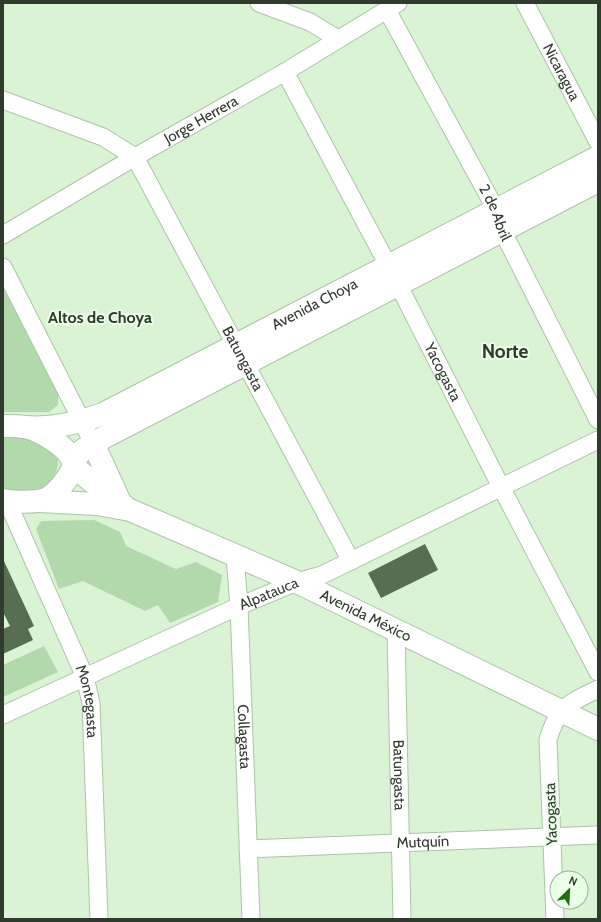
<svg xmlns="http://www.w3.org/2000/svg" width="601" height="922" font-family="Cabin,sans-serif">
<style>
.green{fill:#b2d9ac}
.building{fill:#576e53}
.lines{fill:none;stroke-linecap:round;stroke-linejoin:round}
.minor-casing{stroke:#abc5a7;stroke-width:19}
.secondary-casing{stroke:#abc5a7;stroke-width:24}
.minor{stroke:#fff;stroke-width:17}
.secondary{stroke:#fff;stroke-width:22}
.labels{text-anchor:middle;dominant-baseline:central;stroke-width:4;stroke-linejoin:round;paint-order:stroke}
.street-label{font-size:15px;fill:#303a2f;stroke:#e9ffe6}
.neighbourhood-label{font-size:16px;font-weight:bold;fill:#303a2f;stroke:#e9ffe6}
.district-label{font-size:19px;font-weight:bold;fill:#303a2f;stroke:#e9ffe6}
</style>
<rect width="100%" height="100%" fill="#d9f3d4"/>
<path class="green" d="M 3,287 L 58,394 L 58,405 L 49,412 L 3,412 Z
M 3,432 L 20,432 L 57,454 C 61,472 50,489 32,491 C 22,492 12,492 3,492 Z
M 94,520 L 120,532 L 126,546 L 176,569 L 196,562 L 222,575 L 218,602 L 170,623 L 158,605 L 145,611 L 83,581 L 59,589 L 36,529 L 41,521 Z
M 44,646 L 58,672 L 3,697 L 3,665 Z"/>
<path class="building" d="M 425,544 L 438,570 L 381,598 L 368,573 Z
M 3,559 L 34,626 L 28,629 L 33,640 L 3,654 L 3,629 L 10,626 L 3,612 Z"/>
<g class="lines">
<g class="minor-casing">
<g id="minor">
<path d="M 259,3 L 310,22 L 338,39"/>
<path id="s1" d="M 525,3 L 598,142"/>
<path id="s2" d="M 387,10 L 496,210 L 502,230 L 598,420"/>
<path id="s3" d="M 285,72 L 398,284 L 501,487 L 598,672"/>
<path id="s4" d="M 3,100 L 103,137 L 135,157 L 351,561"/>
<path id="s5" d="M 3,235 L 135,157 L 285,72 L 398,3"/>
<path d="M 3,267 L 93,443"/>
<path id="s6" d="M 7,501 L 85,677 L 91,703 L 99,919"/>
<path id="s7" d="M 235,556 L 239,606 L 251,919"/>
<path id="s8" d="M 396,631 L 402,919"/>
<path id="s9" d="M 3,715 L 239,606 L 297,582 L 322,575 L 598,440"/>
<path id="s10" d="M 248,849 L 598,835"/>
<path d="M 555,919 L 548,740 C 550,732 556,717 562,711 C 571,701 586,695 598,689"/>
</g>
</g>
<g class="secondary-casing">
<g id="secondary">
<path d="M 3,426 C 10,426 18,426 25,427 C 39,430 70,447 73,463 C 74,469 69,475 66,480 C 61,487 54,495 46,499 C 36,503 13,502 3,500"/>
<path id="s11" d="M 25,427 C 53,429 77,423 103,414 L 598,157"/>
<path d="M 93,443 L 120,502"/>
<path d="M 73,463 L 80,452 L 93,443 L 598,181"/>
<path d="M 73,466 L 106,493 L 124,506"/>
<path id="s12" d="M 39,501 L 97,504 L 130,510 L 297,582 L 598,729"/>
</g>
</g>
<use href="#minor" class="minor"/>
<use href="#secondary" class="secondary"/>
</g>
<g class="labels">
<g class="street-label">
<text stroke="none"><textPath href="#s1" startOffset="78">Nicaragua</textPath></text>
<text stroke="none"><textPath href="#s5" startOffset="229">Jorge Herrera</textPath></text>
<text stroke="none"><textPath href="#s2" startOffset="230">2 de Abril</textPath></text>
<text stroke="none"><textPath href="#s11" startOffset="318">Avenida Choya</textPath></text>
<text stroke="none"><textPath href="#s4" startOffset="373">Batungasta</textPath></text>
<text stroke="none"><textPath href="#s3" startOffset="339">Yacogasta</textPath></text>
<text stroke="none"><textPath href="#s9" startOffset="292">Alpatauca</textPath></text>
<text stroke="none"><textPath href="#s12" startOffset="350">Avenida México</textPath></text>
<text stroke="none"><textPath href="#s6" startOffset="217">Montegasta</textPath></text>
<text stroke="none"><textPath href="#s7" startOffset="181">Collagasta</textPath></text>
<text stroke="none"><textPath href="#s8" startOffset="144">Batungasta</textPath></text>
<text transform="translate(551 814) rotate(-92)">Yacogasta</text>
<text stroke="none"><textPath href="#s10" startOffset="175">Mutquín</textPath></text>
</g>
<g class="neighbourhood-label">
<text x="100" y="317">Altos de Choya</text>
</g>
<g class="district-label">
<text x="505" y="351">Norte</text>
</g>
</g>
<rect width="601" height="922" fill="none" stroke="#303a2f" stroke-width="8"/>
<g transform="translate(569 890) rotate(24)"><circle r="19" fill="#e9ffe6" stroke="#9fb09d"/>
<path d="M0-3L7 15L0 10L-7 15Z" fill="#1f6e13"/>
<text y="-6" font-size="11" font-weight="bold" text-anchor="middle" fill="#303a2f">N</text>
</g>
</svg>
